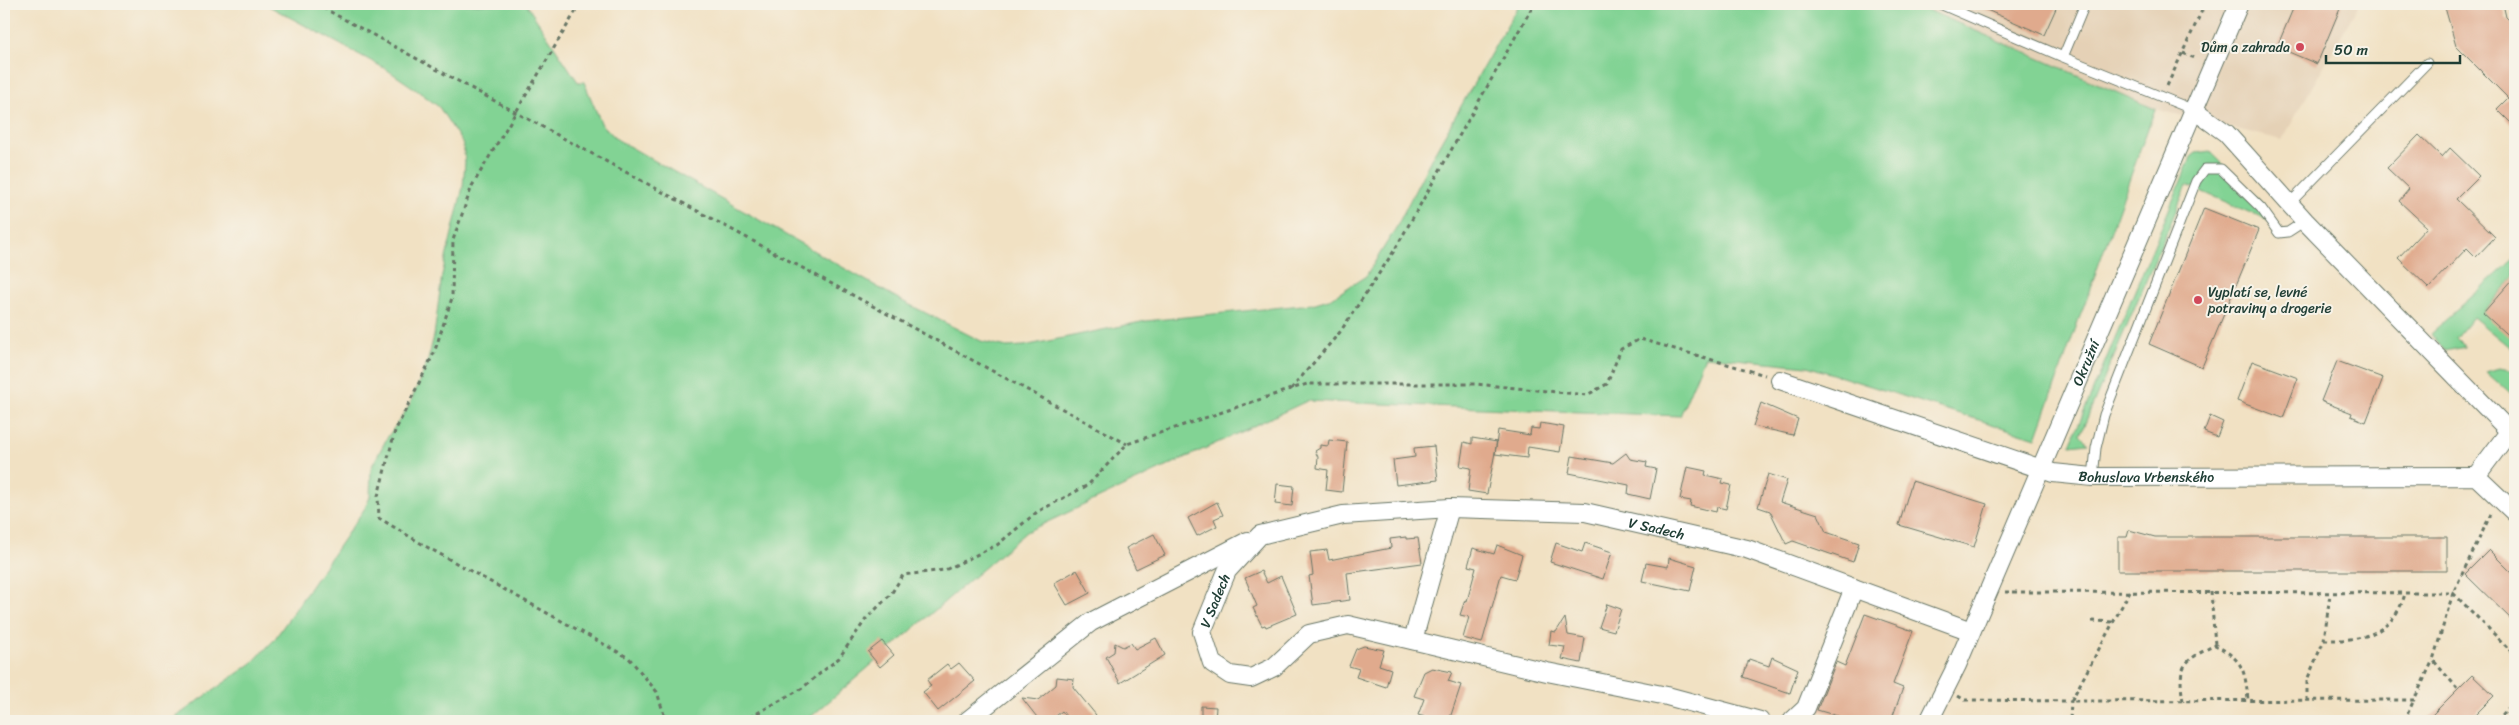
<svg xmlns="http://www.w3.org/2000/svg" width="2519" height="725" font-family="Sriracha,sans-serif">
<style>
.built{fill:#e5d1b6}
.green{fill:#82d394;stroke:#508864}
.building{fill:#e0aa8d}
.lines{fill:none;stroke-linecap:round;stroke-linejoin:round}
.lane-casing{stroke:#687666;stroke-width:11}
.street-casing{stroke:#687666;stroke-width:20}
.path{stroke:#687666;stroke-width:3;stroke-dasharray:4 4;stroke-linecap:butt}
.lane{stroke:#fff;stroke-width:9}
.street{stroke:#fff;stroke-width:18}
.poi-dot{fill:#d1495b;stroke:#f7f3e8;stroke-width:2}
.labels{text-anchor:middle;dominant-baseline:central;stroke-width:4;stroke-linejoin:round;paint-order:stroke}
.poi-label{font-size:14px;fill:#1f3d34;stroke:#f7f3e8;text-anchor:end}
.street-label{font-size:14px;fill:#1f3d34;stroke:#f7f3e8}
</style>
<rect width="100%" height="100%" fill="#f7f3e8"/>
<filter id="ink" filterUnits="userSpaceOnUse"><feTurbulence type="fractalNoise" baseFrequency=".02" numOctaves="2"/><feDisplacementMap in="SourceGraphic" scale="10" xChannelSelector="R" yChannelSelector="G"/><feConvolveMatrix kernelMatrix="1 2 1 2 8 2 1 2 1" color-interpolation-filters="sRGB"/></filter>
<filter id="wash" filterUnits="userSpaceOnUse"><feTurbulence type="fractalNoise" baseFrequency=".0096" numOctaves="4" result="noise"/><feDisplacementMap in="SourceGraphic" scale="20" xChannelSelector="R" yChannelSelector="G"/><feGaussianBlur stdDeviation="1.12" result="paint"/><feColorMatrix in="noise" values="0 0 0 0 0 0 0 0 0 0 0 0 0 0 0 0 0 1.4 0 .05"/><feComposite in="paint" operator="in"/></filter>
<g filter="url(#wash)">
<rect width="100%" height="100%" fill="#f1e1c3"/>
<path class="built" d="M 1914,4 L 2359,4 L 2282,140 L 2155,109 Z"/>
<path class="green" d="M 265,4 L 526,4 L 578,82 L 584,82 L 602,125 L 618,140 L 904,302 L 981,341 L 1007,347 L 1024,346 L 1146,321 L 1312,304 L 1332,298 L 1366,276 L 1396,228 L 1431,159 L 1519,4 L 1914,4 L 2155,109 L 2036,438 L 1807,366 L 1705,356 L 1680,416 L 1307,401 L 1026,532 L 806,721 L 170,721 L 252,663 L 274,640 L 365,508 L 370,497 L 371,468 L 387,438 L 409,406 L 428,360 L 434,336 L 442,275 L 463,187 L 465,162 L 463,144 L 439,107 L 414,88 L 386,69 Z
M 2210,151 L 2272,214 L 2269,221 L 2187,185 L 2080,435 L 2088,443 L 2070,445 L 2191,157 L 2196,153 Z
M 2515,258 L 2515,276 L 2483,312 L 2515,341 L 2515,350 L 2514,351 L 2473,317 L 2456,338 L 2465,347 L 2445,351 L 2430,334 Z
M 2499,368 L 2515,371 L 2515,398 L 2486,372 Z"/>
<g id="blocks">
<path class="building" d="M 1973,4 L 2058,4 L 2044,35 Z
M 2295,4 L 2342,4 L 2317,64 L 2277,47 Z
M 2444,4 L 2503,4 L 2506,17 L 2515,26 L 2515,127 L 2497,109 L 2508,98 L 2456,46 Z
M 2419,135 L 2442,157 L 2450,148 L 2479,176 L 2456,199 L 2495,237 L 2476,257 L 2467,248 L 2429,288 L 2398,258 L 2427,227 L 2399,201 L 2409,189 L 2387,168 Z
M 2204,208 L 2259,230 L 2202,367 L 2149,344 Z
M 2515,277 L 2515,342 L 2483,313 Z
M 2252,361 L 2298,378 L 2283,418 L 2237,401 Z
M 2337,361 L 2383,378 L 2366,422 L 2351,416 L 2352,413 L 2321,401 Z
M 1761,403 L 1798,419 L 1793,435 L 1753,426 Z
M 2210,416 L 2223,422 L 2217,437 L 2204,432 Z
M 1540,423 L 1564,427 L 1560,452 L 1528,447 L 1527,458 L 1495,454 L 1498,430 L 1530,435 L 1531,428 L 1539,429 Z
M 1472,438 L 1497,442 L 1487,494 L 1468,491 L 1471,468 L 1460,466 L 1464,442 L 1472,444 Z
M 1329,440 L 1347,442 L 1342,492 L 1326,490 L 1328,470 L 1317,468 L 1318,457 L 1315,451 L 1320,448 L 1320,445 L 1328,446 Z
M 1434,446 L 1438,480 L 1396,485 L 1393,460 L 1415,457 L 1414,448 Z
M 1626,453 L 1630,459 L 1647,462 L 1646,467 L 1656,469 L 1650,499 L 1628,494 L 1629,485 L 1569,473 L 1572,456 L 1613,463 Z
M 1687,467 L 1706,471 L 1705,475 L 1723,479 L 1722,483 L 1731,485 L 1726,509 L 1717,507 L 1716,512 L 1690,506 L 1691,501 L 1680,499 Z
M 1768,474 L 1787,480 L 1780,502 L 1818,514 L 1826,532 L 1859,543 L 1853,562 L 1793,541 L 1786,544 L 1770,511 L 1758,507 Z
M 1912,481 L 1987,504 L 1974,547 L 1899,525 Z
M 1277,484 L 1294,486 L 1292,506 L 1275,504 Z
M 1217,502 L 1223,515 L 1214,519 L 1217,526 L 1197,536 L 1188,518 Z
M 2129,530 L 2155,537 L 2447,537 L 2447,571 L 2118,571 L 2118,537 L 2127,537 Z
M 1154,534 L 1165,555 L 1136,569 L 1126,548 Z
M 1406,537 L 1406,539 L 1418,538 L 1422,563 L 1347,573 L 1350,600 L 1313,605 L 1309,576 L 1313,575 L 1310,552 L 1327,550 L 1329,560 L 1391,548 L 1390,539 Z
M 1556,543 L 1582,552 L 1585,543 L 1612,552 L 1603,579 L 1550,562 Z
M 1497,545 L 1522,555 L 1515,579 L 1501,575 L 1482,643 L 1463,638 L 1469,617 L 1460,615 L 1465,600 L 1467,601 L 1476,568 L 1468,566 L 1473,548 L 1494,554 Z
M 2489,550 L 2515,576 L 2515,623 L 2465,574 Z
M 1669,558 L 1696,566 L 1690,591 L 1642,581 L 1646,563 L 1668,567 Z
M 1077,570 L 1090,593 L 1067,605 L 1054,583 Z
M 1261,571 L 1267,583 L 1281,576 L 1297,614 L 1266,627 L 1265,625 L 1262,626 L 1253,608 L 1257,606 L 1245,578 Z
M 1607,604 L 1621,609 L 1614,631 L 1599,627 Z
M 1865,614 L 1913,631 L 1893,684 L 1903,688 L 1891,721 L 1855,721 L 1817,710 L 1836,662 L 1845,666 Z
M 1565,618 L 1568,635 L 1585,638 L 1581,663 L 1562,659 L 1565,647 L 1549,645 L 1551,631 L 1556,632 Z
M 1156,638 L 1165,655 L 1120,683 L 1106,657 L 1114,652 L 1115,643 L 1123,647 L 1131,643 L 1135,649 Z
M 882,641 L 894,655 L 880,667 L 868,652 Z
M 1364,646 L 1384,650 L 1379,665 L 1391,669 L 1386,687 L 1356,677 L 1359,669 L 1349,666 L 1356,649 Z
M 1772,657 L 1798,669 L 1790,693 L 1743,677 L 1749,659 L 1769,666 Z
M 959,663 L 975,681 L 938,711 L 923,692 L 931,686 L 927,680 L 947,664 L 951,669 Z
M 1432,668 L 1452,672 L 1448,681 L 1461,685 L 1449,721 L 1439,721 L 1418,715 L 1424,699 L 1414,696 L 1424,672 Z
M 2472,675 L 2494,696 L 2469,721 L 2426,721 Z
M 1057,677 L 1074,679 L 1073,687 L 1096,715 L 1089,721 L 1070,721 L 1062,711 L 1050,721 L 1040,721 L 1022,698 L 1038,700 L 1056,685 Z
M 1201,706 L 1216,707 L 1215,721 L 1201,721 Z"/>
</g>
</g>
<g filter="url(#ink)">
<use href="#blocks" fill-opacity="0" stroke="#687666" stroke-width="1"/>
<g class="lines">
<g class="lane-casing">
<path id="lane" d="M 1940,4 L 2063,57 L 2085,4
M 2063,57 L 2194,110
M 2290,203 L 2427,63
M 2093,477 L 2096,448 L 2104,415 L 2196,181 L 2205,169 L 2221,169 L 2261,208 L 2279,233 L 2288,232 L 2305,221"/>
</g>
<g class="street-casing">
<g id="street">
<path d="M 2194,110 L 2226,133 L 2305,221 L 2515,437"/>
<path id="s1" d="M 1780,380 L 2053,473 L 2093,477 L 2476,476 L 2515,513"/>
<path d="M 2476,476 L 2509,432"/>
<path d="M 1413,640 L 1450,508"/>
<path d="M 967,721 L 1091,622 L 1248,541"/>
<path id="s2" d="M 1760,721 L 1667,696 L 1547,672 L 1348,625 L 1309,634 L 1274,667 L 1251,678 L 1230,675 L 1212,663 L 1202,632 L 1227,571 L 1260,535 L 1343,515 L 1450,508 L 1585,512 L 1747,549 L 1971,631"/>
<path d="M 1792,721 L 1806,708 L 1854,588"/>
<path id="s3" d="M 1929,721 L 1957,665 L 2239,4"/>
</g>
</g>
<path class="path" d="M 316,4 L 1127,444
M 580,4 L 472,186 L 453,240 L 452,298 L 434,353 L 395,431 L 378,496 L 379,518 L 427,547 L 629,658 L 657,692 L 666,721
M 2183,53 L 2197,59
M 2167,86 L 2205,4
M 1291,389 L 1340,332 L 1394,251 L 1534,4
M 2491,514 L 2453,593 L 2515,655
M 2130,591 L 2071,701 L 2414,700 L 2433,660
M 2005,592 L 2453,593 L 2433,660 L 2457,688
M 2211,592 L 2215,645
M 2092,621 L 2114,622
M 2324,640 C 2361,641 2393,635 2405,594
M 1958,696 L 1965,700 L 2071,701 L 2070,721
M 2183,701 C 2177,664 2184,661 2215,645 C 2243,660 2245,669 2248,700
M 2307,701 L 2307,680 L 2324,640 L 2330,594
M 743,721 L 801,689 L 839,658 L 866,619 L 891,594 L 903,575 L 945,570 L 997,545 L 1037,512 L 1088,485 L 1127,444 L 1291,389 L 1307,384 L 1476,384 L 1587,395 L 1607,384 L 1621,349 L 1640,339 L 1765,375
M 2404,721 L 2414,700
M 2497,721 L 2515,700"/>
<use href="#lane" class="lane"/>
<use href="#street" class="street"/>
</g>
</g>
<g class="poi-dot">
<circle cx="2300" cy="47" r="5"/>
<circle cx="2198" cy="300" r="5"/>
</g>
<g class="labels">
<g class="poi-label">
<text x="2290" y="47">Dům a zahrada</text>
<text x="2208" y="292" text-anchor="start">Vyplatí se, levné<tspan x="2208" dy="16">potraviny a drogerie</tspan></text>
</g>
<g class="street-label">
<text stroke="none"><textPath href="#s3" startOffset="391">Okružní</textPath></text>
<text stroke="none"><textPath href="#s1" startOffset="382">Bohuslava Vrbenského</textPath></text>
<text stroke="none"><textPath href="#s2" startOffset="1128">V Sadech</textPath></text>
<text stroke="none"><textPath href="#s2" startOffset="646">V Sadech</textPath></text>
</g>
</g>
<rect width="2519" height="725" fill="none" stroke="#f7f3e8" stroke-width="20"/>
<path d="M2326 55v8h134v-8" fill="none" stroke="#1f3d34" stroke-width="2.5"/>
<text x="2334" y="55" font-size="15" fill="#1f3d34" stroke="#f7f3e8" stroke-width="4" paint-order="stroke">50 m</text>
</svg>
